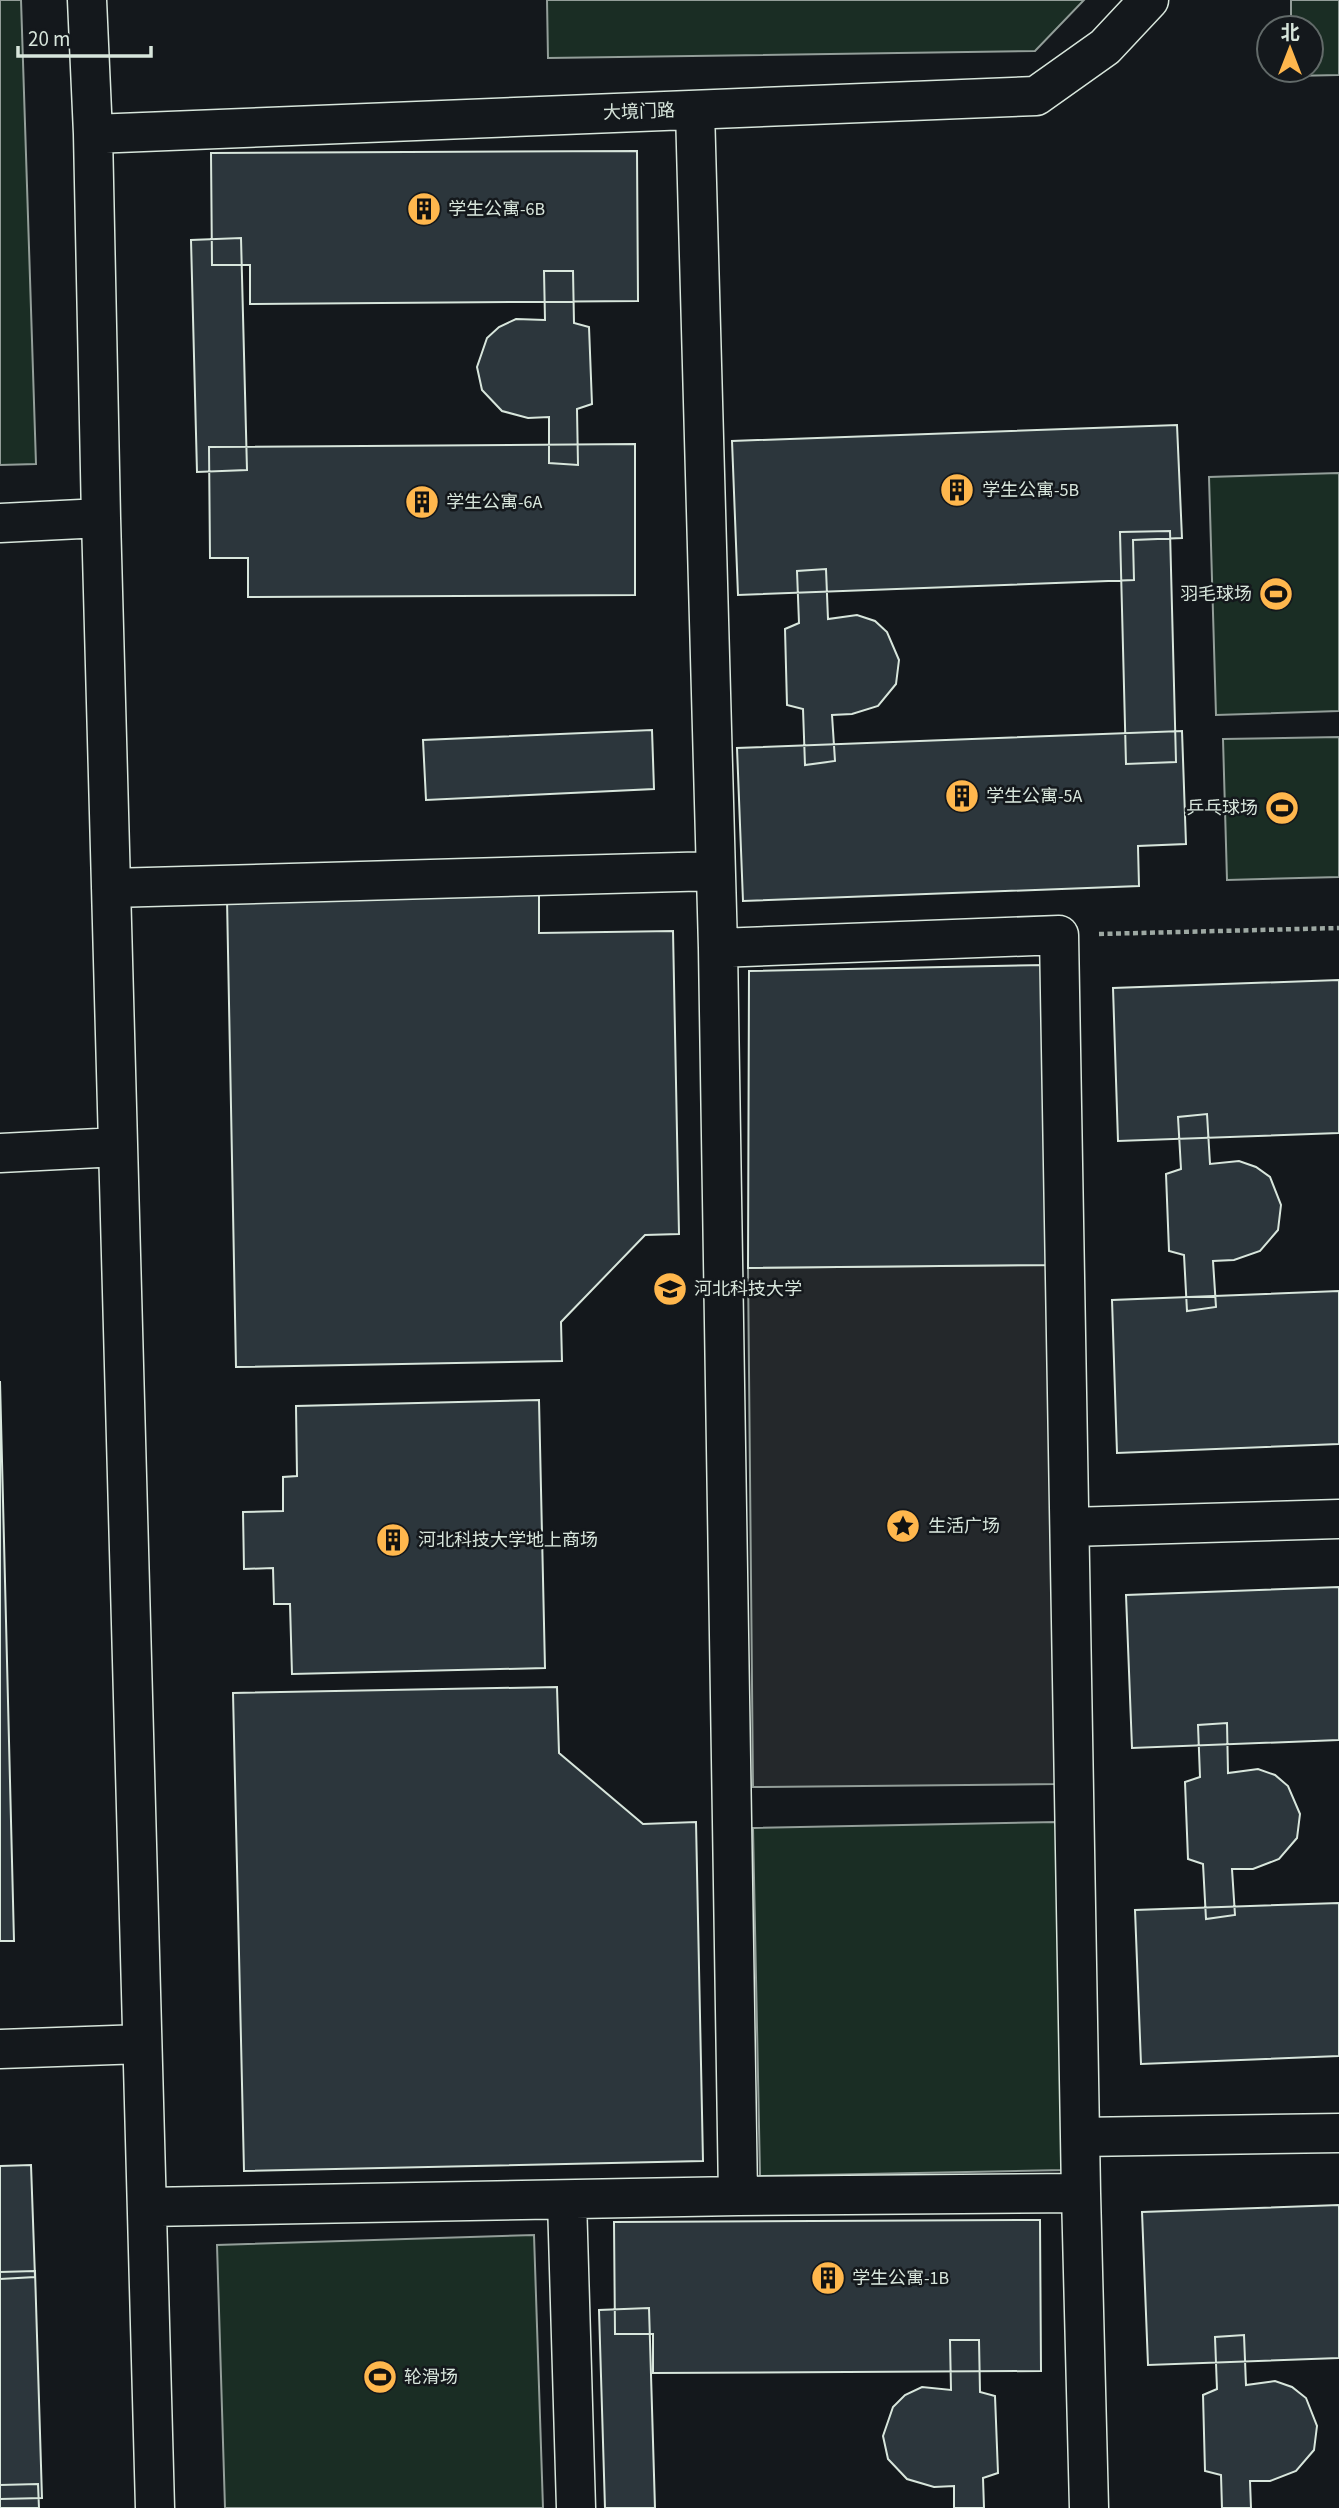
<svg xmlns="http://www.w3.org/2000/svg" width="1339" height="2508" font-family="'Source Sans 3','Noto Sans SC',sans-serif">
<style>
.green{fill:#1a2d24;stroke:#939e99;stroke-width:2}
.parking{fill:#24282b;stroke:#939e99;stroke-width:2}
.building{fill:#2c363c;stroke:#d8e6dc;stroke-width:2}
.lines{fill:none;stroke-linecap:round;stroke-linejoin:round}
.minor-casing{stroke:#d8e6dc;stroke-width:41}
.path{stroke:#9da8a2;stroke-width:4.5;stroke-dasharray:5 3.5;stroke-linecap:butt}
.minor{stroke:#14181c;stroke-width:38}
.labels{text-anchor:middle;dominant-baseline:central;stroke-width:5;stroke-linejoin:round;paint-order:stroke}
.street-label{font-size:18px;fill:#d8e6dc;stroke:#14181c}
.poi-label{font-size:18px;fill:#d8e6dc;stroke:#14181c;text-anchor:start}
</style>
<rect width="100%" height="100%" fill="#14181c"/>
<path class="green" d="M 0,0 L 21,0 L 36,464 L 0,465 Z
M 547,0 L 1084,0 L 1035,51 L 548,58 Z
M 1291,0 L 1339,0 L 1339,75 L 1292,76 L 1292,70 L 1311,70 L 1311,28 L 1291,28 Z
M 1339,473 L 1339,711 L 1216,715 L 1209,477 Z
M 1339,737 L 1339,877 L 1227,880 L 1223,739 Z
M 1057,1822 L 1063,2170 L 760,2176 L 753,1828 Z
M 534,2235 L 543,2508 L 225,2508 L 217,2245 Z"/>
<path class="parking" d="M 1052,1265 L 1058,1784 L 753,1787 L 748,1268 Z"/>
<path class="building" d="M 637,151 L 638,301 L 250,304 L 250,265 L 212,265 L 211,153 Z
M 241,238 L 247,470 L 197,472 L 191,240 Z
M 544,271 L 573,271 L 574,323 L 589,327 L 592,404 L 577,409 L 578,465 L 549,463 L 549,417 L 528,418 L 502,411 L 482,390 L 477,367 L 487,338 L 499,327 L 516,319 L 545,320 Z
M 1177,425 L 1182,538 L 1133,540 L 1134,580 L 738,595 L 732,441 Z
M 635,444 L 635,595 L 248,597 L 248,558 L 210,558 L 209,447 Z
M 1170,531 L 1176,762 L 1126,764 L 1120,532 Z
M 826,569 L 828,619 L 857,615 L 875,621 L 887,632 L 899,660 L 896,684 L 878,706 L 852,714 L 832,715 L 835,761 L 805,765 L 803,709 L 787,705 L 785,629 L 799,623 L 797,571 Z
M 652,730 L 654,789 L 426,800 L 423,740 Z
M 1182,731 L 1186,844 L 1138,846 L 1139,886 L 743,901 L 737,748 Z
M 539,893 L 539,933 L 673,931 L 679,1234 L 645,1235 L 561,1322 L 562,1361 L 236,1367 L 227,899 Z
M 1045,965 L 1052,1265 L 748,1268 L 749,971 Z
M 1339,980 L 1339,1133 L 1118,1141 L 1113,988 Z
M 1207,1114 L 1210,1164 L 1239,1161 L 1256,1167 L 1270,1177 L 1281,1205 L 1278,1230 L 1260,1251 L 1234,1260 L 1213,1261 L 1216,1307 L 1187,1311 L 1184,1255 L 1169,1251 L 1166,1174 L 1181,1169 L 1178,1117 Z
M 1339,1291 L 1339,1444 L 1117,1453 L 1112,1300 Z
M 0,1381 L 14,1941 L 0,1941 Z
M 539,1400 L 545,1668 L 292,1674 L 290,1604 L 274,1604 L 273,1568 L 244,1569 L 243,1512 L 283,1511 L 283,1477 L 297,1476 L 296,1406 Z
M 1339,1587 L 1339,1740 L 1132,1748 L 1126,1595 Z
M 557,1687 L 559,1753 L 643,1824 L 696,1822 L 703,2161 L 244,2171 L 233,1693 Z
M 1227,1723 L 1228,1773 L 1258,1769 L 1275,1775 L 1288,1786 L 1300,1814 L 1297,1838 L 1279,1859 L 1253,1869 L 1232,1869 L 1235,1915 L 1206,1919 L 1203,1864 L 1188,1859 L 1185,1782 L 1200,1777 L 1198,1725 Z
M 1339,1903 L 1339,2056 L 1141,2064 L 1135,1910 Z
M 31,2165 L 35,2277 L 0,2279 L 0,2166 Z
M 1339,2205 L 1339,2358 L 1148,2365 L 1142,2212 Z
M 1040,2220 L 1041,2371 L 653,2373 L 653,2334 L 615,2334 L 614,2222 Z
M 35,2271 L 42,2498 L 0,2499 L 0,2272 Z
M 649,2308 L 655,2508 L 605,2508 L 599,2310 Z
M 1244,2335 L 1246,2385 L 1275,2381 L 1292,2387 L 1306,2398 L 1317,2426 L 1314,2450 L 1296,2471 L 1270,2481 L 1250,2481 L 1251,2508 L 1222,2508 L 1221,2475 L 1205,2471 L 1203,2395 L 1217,2389 L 1215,2337 Z
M 950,2340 L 979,2340 L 980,2392 L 995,2396 L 998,2473 L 983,2478 L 984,2508 L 954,2508 L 954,2486 L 934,2487 L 907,2479 L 888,2459 L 883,2436 L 893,2407 L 905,2395 L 922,2387 L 951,2390 Z
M 38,2484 L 39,2508 L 0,2508 L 0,2485 Z"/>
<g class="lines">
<g class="minor-casing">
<path id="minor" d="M 87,0 L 93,134 L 101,518 L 155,2508
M 93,134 L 1036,96 L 1105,47 L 1149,0
M 0,523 L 101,518
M 111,888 L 715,871
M 718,948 L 738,2196
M 0,1153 L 118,1147
M 1070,1527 L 1339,1519
M 0,2049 L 142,2044
M 1080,2137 L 1339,2133
M 1081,2193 L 1089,2508
M 567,2200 L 576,2508
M 147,2207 L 738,2196 L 1081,2193 L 1059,935 L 718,948 L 695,110"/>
</g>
<path class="path" d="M 1099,934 L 1339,928"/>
<use href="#minor" class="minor"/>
</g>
<defs>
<g id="building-disc" transform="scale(1.75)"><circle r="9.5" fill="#ffb74d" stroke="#14181c"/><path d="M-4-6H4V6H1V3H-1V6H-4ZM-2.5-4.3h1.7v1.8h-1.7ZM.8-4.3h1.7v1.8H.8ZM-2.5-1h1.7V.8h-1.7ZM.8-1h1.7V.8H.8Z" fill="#111"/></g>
<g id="stadium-disc" transform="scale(1.75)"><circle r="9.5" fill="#ffb74d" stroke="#14181c"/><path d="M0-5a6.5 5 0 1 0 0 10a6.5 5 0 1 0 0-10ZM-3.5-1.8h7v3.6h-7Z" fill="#111"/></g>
<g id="university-disc" transform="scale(1.75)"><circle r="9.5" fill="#ffb74d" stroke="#14181c"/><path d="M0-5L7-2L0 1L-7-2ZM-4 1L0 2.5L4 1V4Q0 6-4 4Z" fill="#111"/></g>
<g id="sight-disc" transform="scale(1.75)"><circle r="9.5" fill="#ffb74d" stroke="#14181c"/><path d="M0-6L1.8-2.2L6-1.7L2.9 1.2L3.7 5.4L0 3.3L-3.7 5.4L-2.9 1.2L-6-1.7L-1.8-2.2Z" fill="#111"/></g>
</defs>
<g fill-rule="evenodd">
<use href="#building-disc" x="424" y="209"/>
<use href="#building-disc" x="957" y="490"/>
<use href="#building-disc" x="422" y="502"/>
<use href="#stadium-disc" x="1276" y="594"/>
<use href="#building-disc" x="962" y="796"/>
<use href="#stadium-disc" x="1282" y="808"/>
<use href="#university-disc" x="670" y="1289"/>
<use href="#sight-disc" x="903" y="1526"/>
<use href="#building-disc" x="393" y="1540"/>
<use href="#building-disc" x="828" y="2278"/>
<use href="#stadium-disc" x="380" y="2377"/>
</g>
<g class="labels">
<g class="street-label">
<text transform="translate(639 112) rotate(-2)">大境门路</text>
</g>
<g class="poi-label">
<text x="448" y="209">学生公寓-6B</text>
<text x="982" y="490">学生公寓-5B</text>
<text x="446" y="502">学生公寓-6A</text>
<text x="1252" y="594" text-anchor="end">羽毛球场</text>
<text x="986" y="796">学生公寓-5A</text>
<text x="1258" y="808" text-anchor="end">乒乓球场</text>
<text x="694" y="1289">河北科技大学</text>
<text x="928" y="1526">生活广场</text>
<text x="418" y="1540">河北科技大学地上商场</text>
<text x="852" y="2278">学生公寓-1B</text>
<text x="404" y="2377">轮滑场</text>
</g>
</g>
<g transform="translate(1290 49)"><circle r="33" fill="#14181c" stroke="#626a69" stroke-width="2"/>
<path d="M0-5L12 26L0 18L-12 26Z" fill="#ffb74d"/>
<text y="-10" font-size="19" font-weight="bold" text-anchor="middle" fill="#d8e6dc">北</text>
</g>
<path d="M18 46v10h133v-10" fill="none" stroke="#d8e6dc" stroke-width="3.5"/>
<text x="28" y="46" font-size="21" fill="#d8e6dc" stroke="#14181c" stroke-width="5" paint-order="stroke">20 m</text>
</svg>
